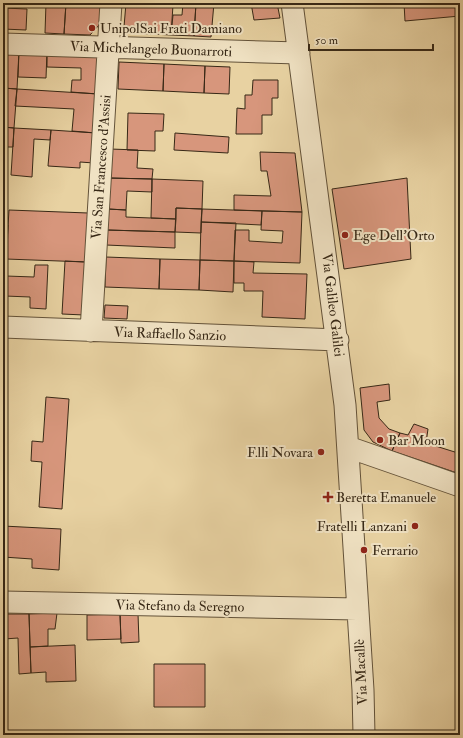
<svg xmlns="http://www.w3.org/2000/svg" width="463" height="738" font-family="'IM FELL Double Pica',serif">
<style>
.building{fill:#d7967c;stroke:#372816}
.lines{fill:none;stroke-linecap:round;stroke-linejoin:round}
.minor-casing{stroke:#635239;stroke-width:23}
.minor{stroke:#f0e2c3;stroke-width:21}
.poi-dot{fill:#8f2418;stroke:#f0e2c3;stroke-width:1.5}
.labels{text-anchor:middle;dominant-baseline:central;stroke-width:4;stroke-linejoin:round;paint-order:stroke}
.poi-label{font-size:14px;fill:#372816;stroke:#f0e2c3;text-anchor:start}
.street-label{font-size:14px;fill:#372816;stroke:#f0e2c3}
</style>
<rect width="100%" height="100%" fill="#e8d2a2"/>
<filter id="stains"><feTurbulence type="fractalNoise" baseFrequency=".005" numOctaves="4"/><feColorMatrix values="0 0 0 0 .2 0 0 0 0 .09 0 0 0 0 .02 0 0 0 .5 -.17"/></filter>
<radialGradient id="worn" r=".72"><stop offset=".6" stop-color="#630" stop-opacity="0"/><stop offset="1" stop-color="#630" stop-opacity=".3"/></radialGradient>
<path class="building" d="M 46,3 L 66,3 L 64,34 L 45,33 Z
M 66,3 L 102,3 L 100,24 L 90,35 L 64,34 Z
M 126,3 L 173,5 L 171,35 L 133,33 L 124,27 Z
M 183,3 L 196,3 L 194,36 L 171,35 L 173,15 L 182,15 Z
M 196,3 L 214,3 L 211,37 L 194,36 Z
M 251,3 L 277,3 L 280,18 L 254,20 Z
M 404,3 L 460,3 L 460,16 L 405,21 Z
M 3,8 L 27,9 L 26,30 L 3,29 Z
M 3,50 L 19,51 L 17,89 L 3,88 Z
M 19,51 L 47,51 L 46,78 L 18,77 Z
M 47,51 L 90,53 L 99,59 L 98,94 L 71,92 L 72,80 L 81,80 L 81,68 L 47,67 Z
M 119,62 L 164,64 L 163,91 L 118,89 Z
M 164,64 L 205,66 L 204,93 L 163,91 Z
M 205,66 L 230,67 L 229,94 L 204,93 Z
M 253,80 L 278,80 L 278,98 L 272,98 L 272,115 L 262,115 L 262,134 L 236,134 L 237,108 L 245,109 L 245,95 L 252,95 Z
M 3,88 L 17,89 L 14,128 L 3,127 Z
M 17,89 L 98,94 L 96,133 L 72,131 L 74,109 L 15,106 Z
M 128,113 L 164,114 L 163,131 L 155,131 L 155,151 L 127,150 Z
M 3,127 L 14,128 L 13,147 L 3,147 Z
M 14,128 L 51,130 L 50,140 L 34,139 L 32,177 L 11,175 Z
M 51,130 L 96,133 L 94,163 L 80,162 L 80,168 L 48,166 Z
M 175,133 L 229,137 L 228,153 L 174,150 Z
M 110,149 L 138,150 L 137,168 L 153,169 L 152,179 L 109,178 Z
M 260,152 L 295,153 L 302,212 L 234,210 L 234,195 L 271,196 L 267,171 L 261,171 Z
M 109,178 L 152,179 L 152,192 L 127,191 L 126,210 L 108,209 Z
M 407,178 L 411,259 L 344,269 L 332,189 Z
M 152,179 L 203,181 L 202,209 L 176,208 L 176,219 L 151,218 Z
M 176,208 L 202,209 L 201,233 L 175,232 Z
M 108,209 L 126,210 L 126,217 L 176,219 L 175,232 L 107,230 Z
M 202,209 L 262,211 L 261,225 L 201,222 Z
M 9,210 L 88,213 L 86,262 L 6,259 Z
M 262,211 L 302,212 L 300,263 L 234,261 L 235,230 L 249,230 L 249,241 L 282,243 L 283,231 L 261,230 Z
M 201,222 L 236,223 L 234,261 L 200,260 Z
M 3,225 L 8,225 L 6,282 L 3,282 Z
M 107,230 L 175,232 L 175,248 L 106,245 Z
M 106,257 L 160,259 L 159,289 L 105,287 Z
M 160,259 L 200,260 L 199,290 L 159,289 Z
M 200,260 L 234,261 L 233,292 L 199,290 Z
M 65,261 L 86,262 L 84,315 L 62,314 Z
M 234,261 L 254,262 L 253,273 L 307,274 L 305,319 L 262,317 L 263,291 L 244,291 L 244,283 L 234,283 Z
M 35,265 L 48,265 L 46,309 L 30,308 L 30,297 L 5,296 L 6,276 L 34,277 Z
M 3,282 L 6,282 L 4,319 L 3,319 Z
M 105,305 L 128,306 L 127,319 L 104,318 Z
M 389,384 L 390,400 L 377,402 L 379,418 L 389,429 L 400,433 L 392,451 L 373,442 L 364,430 L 360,388 Z
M 46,397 L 69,399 L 62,509 L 39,507 L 42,462 L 31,461 L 32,441 L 43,442 Z
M 460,415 L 460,474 L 392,451 L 400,433 L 408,435 L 414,424 L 428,429 L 426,443 L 458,453 Z
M 3,526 L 61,529 L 59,570 L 32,568 L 32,559 L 3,557 Z
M 57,613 L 55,629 L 48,629 L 48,646 L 30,647 L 29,614 Z
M 3,614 L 29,614 L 31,673 L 19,674 L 18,638 L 4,639 L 3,661 Z
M 120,614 L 138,614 L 139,642 L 121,643 Z
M 120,614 L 121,639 L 87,640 L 87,615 Z
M 75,645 L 76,681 L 46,682 L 46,672 L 31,673 L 30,647 Z
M 154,664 L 205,664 L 205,707 L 154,707 Z"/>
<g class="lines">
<g class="minor-casing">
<path id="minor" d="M 292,3 L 345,405 L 363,690 L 364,735
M 3,44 L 299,53
M 3,327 L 338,340
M 91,331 L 111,3
M 348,447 L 460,486
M 3,602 L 357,609"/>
</g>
<use href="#minor" class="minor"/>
</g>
<g class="poi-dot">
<circle cx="92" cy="28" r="4"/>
<circle cx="345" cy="235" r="4"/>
<circle cx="380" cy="440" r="4"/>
<circle cx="321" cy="452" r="4"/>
<path d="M326 491h4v4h4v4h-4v4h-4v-4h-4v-4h4z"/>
<circle cx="415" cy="526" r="4"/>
<circle cx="364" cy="550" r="4"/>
</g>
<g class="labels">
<g class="poi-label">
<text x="100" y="28">UnipolSai Frati Damiano</text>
<text x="353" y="235">Ege Dell'Orto</text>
<text x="388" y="440">Bar Moon</text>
<text x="313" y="452" text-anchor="end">F.lli Novara</text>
<text x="336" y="497">Beretta Emanuele</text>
<text x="407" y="526" text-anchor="end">Fratelli Lanzani</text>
<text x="372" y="550">Ferrario</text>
</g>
<g class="street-label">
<text transform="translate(151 49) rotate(2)">Via Michelangelo Buonarroti</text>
<text transform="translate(101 167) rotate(-86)">Via San Francesco d'Assisi</text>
<text transform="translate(333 305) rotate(83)">Via Galileo Galilei</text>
<text transform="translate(170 334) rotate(2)">Via Raffaello Sanzio</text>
<text transform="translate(180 606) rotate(1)">Via Stefano da Seregno</text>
<text transform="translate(361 672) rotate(-93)">Via Macallè</text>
</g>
</g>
<rect width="463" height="738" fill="none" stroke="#e8d2a2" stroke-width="16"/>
<rect x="4" y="4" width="455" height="730" fill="none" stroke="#372816" stroke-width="2"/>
<rect x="8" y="8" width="447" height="722" fill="none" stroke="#372816"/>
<path d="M309 44v6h124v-6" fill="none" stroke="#372816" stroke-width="2"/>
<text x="315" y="44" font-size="12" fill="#372816" stroke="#f0e2c3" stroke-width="3" paint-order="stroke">50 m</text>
<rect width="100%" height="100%" filter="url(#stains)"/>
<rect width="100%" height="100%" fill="url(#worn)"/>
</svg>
